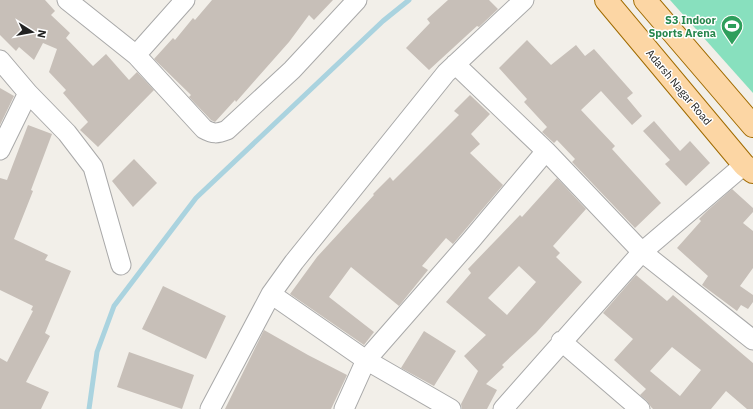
<svg xmlns="http://www.w3.org/2000/svg" width="753" height="409" font-family="'IBM Plex Sans',sans-serif">
<style>
.pitch{fill:#88e0be}
.lines{fill:none;stroke-linecap:round;stroke-linejoin:round}
.stream{stroke:#aad3df;stroke-width:5}
.building{fill:#c7bfb8;fill-rule:evenodd}
.minor-casing{stroke:#a9a9a9;stroke-width:21}
.major-casing{stroke:#a06b00;stroke-width:24}
.minor{stroke:#fff;stroke-width:19}
.major{stroke:#fcd6a4;stroke-width:22}
.labels{text-anchor:middle;dominant-baseline:central;stroke-width:3;stroke-linejoin:round;paint-order:stroke}
.leisure-label{font-size:11px;font-weight:bold;fill:#27864d;stroke:#fff;text-anchor:end}
.street-label{font-size:11px;fill:#222;stroke:#fff}
</style>
<rect width="100%" height="100%" fill="#f2efe9"/>
<path class="pitch" d="M 670,0 L 753,0 L 753,93 Z"/>
<g class="lines">
<path class="stream" d="M 89,409 L 97,352 L 114,306 L 196,198 L 383,21 L 409,0"/>
</g>
<path class="building" d="M 0,0 L 45,0 L 55,11 L 51,15 L 70,33 L 66,38 L 93,66 L 106,54 L 129,80 L 137,72 L 154,90 L 98,147 L 80,130 L 88,122 L 63,93 L 66,90 L 49,72 L 57,49 L 43,43 L 34,60 L 19,47 L 16,51 L 0,35 Z
M 212,0 L 333,0 L 314,20 L 309,15 L 289,42 L 236,102 L 235,100 L 215,122 L 211,120 L 189,97 L 191,95 L 154,59 L 173,38 L 175,40 L 193,18 L 195,20 Z
M 448,0 L 489,0 L 498,9 L 479,27 L 477,26 L 429,70 L 406,48 L 430,23 L 427,19 Z
M 527,40 L 551,65 L 576,45 L 585,56 L 594,49 L 633,93 L 627,98 L 642,116 L 632,125 L 601,91 L 581,110 L 615,146 L 612,149 L 661,203 L 635,228 L 572,162 L 575,159 L 557,140 L 554,143 L 542,132 L 547,127 L 524,102 L 527,99 L 499,68 Z
M 0,88 L 14,96 L 0,125 Z
M 470,95 L 490,114 L 471,134 L 480,144 L 470,153 L 503,185 L 453,244 L 446,238 L 422,266 L 428,270 L 399,306 L 351,267 L 329,297 L 374,332 L 364,345 L 290,294 L 317,257 L 374,195 L 373,194 L 390,177 L 393,181 L 459,115 L 454,111 Z
M 654,121 L 680,151 L 690,141 L 710,163 L 686,186 L 665,164 L 670,160 L 643,131 Z
M 28,125 L 52,134 L 31,190 L 33,191 L 14,239 L 48,255 L 45,260 L 71,271 L 45,333 L 50,336 L 26,382 L 49,392 L 41,409 L 0,409 L 0,358 L 7,362 L 33,311 L 31,310 L 33,306 L 0,290 L 0,178 L 7,180 Z
M 134,159 L 157,183 L 133,207 L 112,181 Z
M 557,178 L 586,209 L 553,246 L 560,253 L 556,257 L 582,282 L 536,333 L 502,365 L 504,367 L 486,384 L 497,390 L 487,409 L 462,409 L 461,404 L 478,371 L 464,356 L 486,335 L 446,302 L 471,273 L 468,269 L 520,215 L 522,217 ZM 519,266 L 536,282 L 507,315 L 488,298 Z
M 732,189 L 753,208 L 753,212 L 743,223 L 753,231 L 753,268 L 740,286 L 753,295 L 753,302 L 748,309 L 741,305 L 737,311 L 702,285 L 708,276 L 677,248 L 701,221 L 699,219 L 707,211 Z
M 636,275 L 667,301 L 673,295 L 753,363 L 753,409 L 747,409 L 726,391 L 711,409 L 653,409 L 651,407 L 647,401 L 640,395 L 646,389 L 614,360 L 633,339 L 603,313 ZM 672,347 L 701,370 L 680,396 L 650,371 Z
M 163,286 L 226,316 L 206,359 L 142,329 Z
M 264,330 L 308,355 L 347,375 L 331,409 L 225,409 Z
M 424,331 L 456,351 L 434,386 L 401,368 Z
M 129,352 L 194,375 L 182,409 L 117,387 Z"/>
<g class="lines">
<g class="minor-casing">
<path id="minor" d="M 67,0 L 136,55 L 185,0
M 136,55 L 204,129 C 213,134 217,134 227,130 L 292,70 L 357,0
M 0,60 L 28,93 L 0,150
M 455,64 L 546,151 L 642,252 L 753,340
M 28,93 L 67,133 L 93,167 L 121,265
M 271,294 L 366,360 L 451,409
M 561,341 L 640,409
M 210,409 L 271,294 L 294,262 L 446,73 L 524,0
M 344,409 L 366,360 L 472,239 L 546,151
M 503,409 L 642,252 L 744,165"/>
</g>
<g class="major-casing">
<path id="major" d="M 606,0 L 744,165 L 753,172
M 645,0 L 753,126"/>
</g>
<use href="#minor" class="minor"/>
<use href="#major" class="major"/>
</g>
<defs>
<g id="stadium-pin" transform="scale(1.15)"><path d="M0 17L-7.5 6A9.5 9.5 0 1 1 7.5 6Z" fill="#2e9e5b" stroke="#fff"/><path d="M0-5a6.5 5 0 1 0 0 10a6.5 5 0 1 0 0-10ZM-3.5-1.8h7v3.6h-7Z" fill="#fff"/></g>
</defs>
<g fill-rule="evenodd">
<use href="#stadium-pin" x="732" y="26"/>
</g>
<g class="labels">
<g class="leisure-label">
<text x="716" y="20">S3 Indoor<tspan x="716" dy="13">Sports Arena</tspan></text>
</g>
<g class="street-label">
<text transform="translate(679 87) rotate(50)">Adarsh Nagar Road</text>
</g>
</g>
<g transform="translate(32 32) rotate(101)" stroke="#ffffff" stroke-width="3" paint-order="stroke">
<path d="M0-3L7 15L0 10L-7 15Z" fill="#222222"/>
<text y="-6" font-size="11" font-weight="bold" text-anchor="middle" fill="#222222">N</text>
</g>
</svg>
